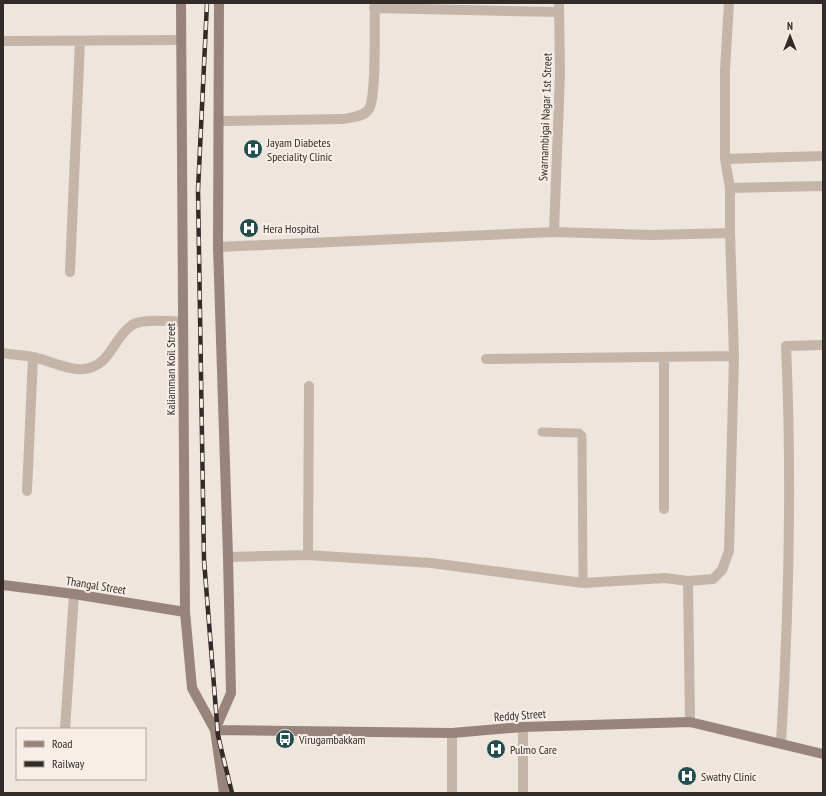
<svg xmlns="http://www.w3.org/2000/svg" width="826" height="796" font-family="'PT Sans Narrow',sans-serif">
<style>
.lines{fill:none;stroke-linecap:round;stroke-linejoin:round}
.lane{stroke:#c5b5a9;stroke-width:9}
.street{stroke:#c5b5a9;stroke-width:10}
.secondary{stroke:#98847b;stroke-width:10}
.rail-casing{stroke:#332b28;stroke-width:4.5}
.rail{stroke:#f7efe7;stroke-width:3;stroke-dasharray:9;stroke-linecap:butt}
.labels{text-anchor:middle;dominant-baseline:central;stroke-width:4;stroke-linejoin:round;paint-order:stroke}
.street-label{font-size:12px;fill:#332b28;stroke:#f7efe7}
.poi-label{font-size:12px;fill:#332b28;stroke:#f7efe7;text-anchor:start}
</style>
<rect width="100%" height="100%" fill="#eee5dc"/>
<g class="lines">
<path class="lane" d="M 542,432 L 574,433 L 579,433 L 582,436 L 583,583"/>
<path class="street" d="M 374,8 L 559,12
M 3,41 L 180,40
M 220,121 L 344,119 C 352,117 364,117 369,109 C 377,96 374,23 375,3
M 725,159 L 823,156
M 730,188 L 823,186
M 554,232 L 560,74 L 559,3
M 218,247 L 554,232 L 651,235 L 730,233
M 70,272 L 80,41
M 3,353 C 13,355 23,355 33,357 C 48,360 69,371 84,369 C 111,366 112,339 132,325 C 141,319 171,321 183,322
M 664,357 L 664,509
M 486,359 L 734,356
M 27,491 L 33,357
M 308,555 L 309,386
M 228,557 L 308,555 L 431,563 L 583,583 L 665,578 L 688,581 L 713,579 L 722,570 L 729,551 L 734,356 L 730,233 L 730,188 L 725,159 L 725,70 L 729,3
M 688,581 L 690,722
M 523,727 L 523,793
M 65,729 L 74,594
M 781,743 C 789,611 792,478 786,346 L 823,345
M 452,793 L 452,733"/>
<path class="secondary" d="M 181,3 L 185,612 L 192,688 L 215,730 L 224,793
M 3,585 L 74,594 L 185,612
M 215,730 L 231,693 L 228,557 L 218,247 L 219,3
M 215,730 L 452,733 L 523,727 L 690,722 L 823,754"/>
<g class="rail-casing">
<path id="rail" d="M 207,3 L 198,190 L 204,560 L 218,736 L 232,793"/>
</g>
<use href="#rail" class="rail"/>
</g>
<defs>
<g id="hospital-disc" transform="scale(1)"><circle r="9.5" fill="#234e4f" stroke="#f7efe7"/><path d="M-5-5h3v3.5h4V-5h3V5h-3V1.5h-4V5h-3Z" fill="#fff"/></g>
<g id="bus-disc" transform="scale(1)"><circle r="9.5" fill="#234e4f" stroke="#f7efe7"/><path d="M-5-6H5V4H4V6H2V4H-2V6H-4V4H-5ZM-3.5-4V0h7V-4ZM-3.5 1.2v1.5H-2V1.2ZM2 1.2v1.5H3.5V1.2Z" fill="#fff"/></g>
</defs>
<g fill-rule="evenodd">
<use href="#hospital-disc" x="253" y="149"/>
<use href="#hospital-disc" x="249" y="228"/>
<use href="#bus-disc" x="285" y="739"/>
<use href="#hospital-disc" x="496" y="749"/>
<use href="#hospital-disc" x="687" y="776"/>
</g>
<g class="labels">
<g class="street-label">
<text transform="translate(545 117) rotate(-88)">Swarnambigai Nagar 1st Street</text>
<text transform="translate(170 369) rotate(-90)">Kaliamman Koil Street</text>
<text transform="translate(96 585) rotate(9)">Thangal Street</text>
<text transform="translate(520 715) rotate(-4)">Reddy Street</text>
</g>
<g class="poi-label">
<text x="267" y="142">Jayam Diabetes<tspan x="267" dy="14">Speciality Clinic</tspan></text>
<text x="263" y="228">Hera Hospital</text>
<text x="299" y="739">Virugambakkam</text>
<text x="510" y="749">Pulmo Care</text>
<text x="701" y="776">Swathy Clinic</text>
</g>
</g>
<rect width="826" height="796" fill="none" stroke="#332b28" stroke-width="8"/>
<rect x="16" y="728" width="130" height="52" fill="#f7efe7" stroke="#a9a19b"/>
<rect x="24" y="741" width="20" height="6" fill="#98847b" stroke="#a9a19b"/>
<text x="52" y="748" font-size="12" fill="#332b28">Road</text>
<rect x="24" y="761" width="20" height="6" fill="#332b28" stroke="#a9a19b"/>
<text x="52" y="768" font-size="12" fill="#332b28">Railway</text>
<g transform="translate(790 36)" stroke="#f7efe7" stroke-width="3" paint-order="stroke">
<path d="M0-3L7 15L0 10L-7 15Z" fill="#332b28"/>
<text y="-6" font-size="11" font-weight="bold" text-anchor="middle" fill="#332b28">N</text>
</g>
</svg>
